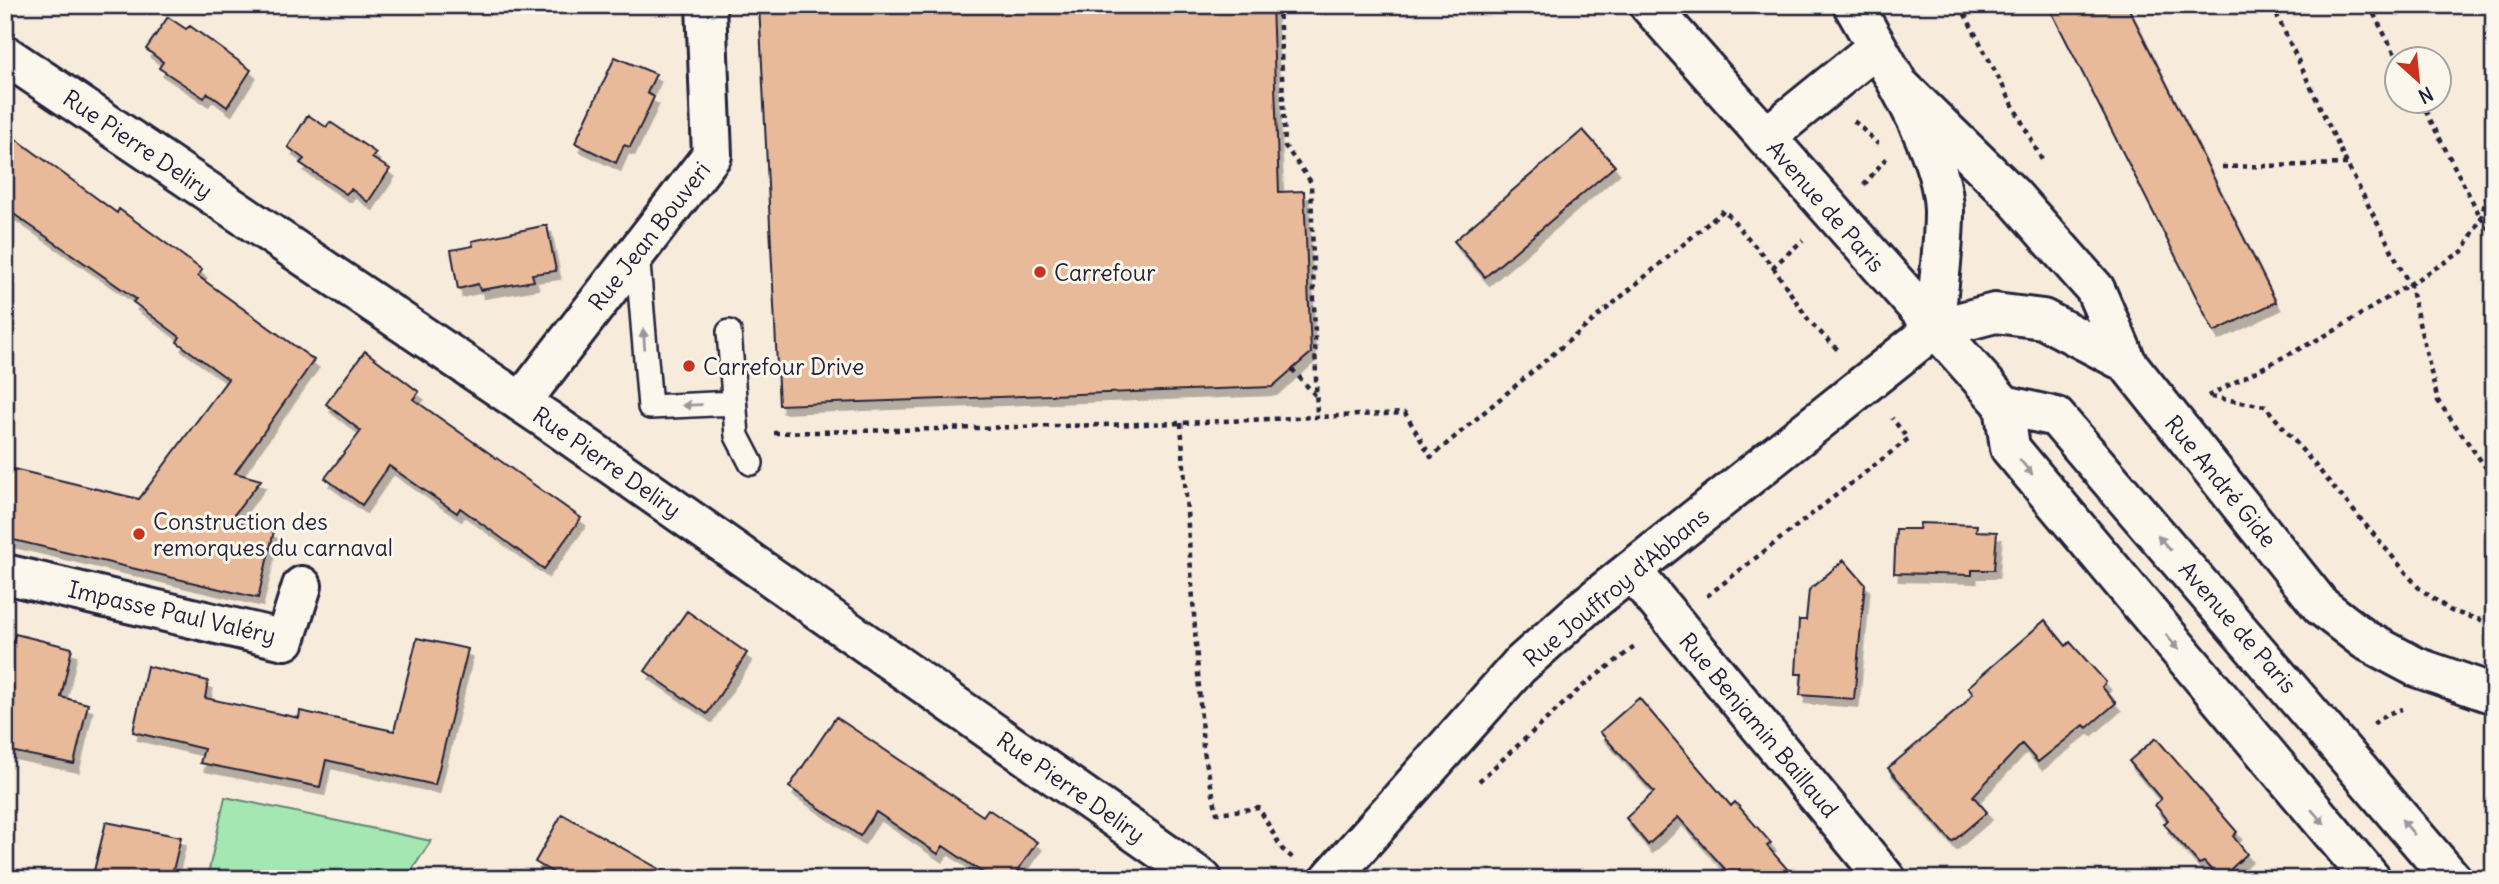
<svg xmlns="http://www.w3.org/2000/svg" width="2499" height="884" font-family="Delius,sans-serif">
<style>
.green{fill:#a5e7b2;stroke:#648476;stroke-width:2}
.building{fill:#e9ba9a;stroke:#22223b;stroke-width:2;filter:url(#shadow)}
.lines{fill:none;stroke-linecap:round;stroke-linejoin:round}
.service-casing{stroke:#22223b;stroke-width:28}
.minor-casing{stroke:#22223b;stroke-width:44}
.tertiary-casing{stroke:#22223b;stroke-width:44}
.secondary-casing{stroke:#22223b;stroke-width:44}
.path{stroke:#22223b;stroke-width:4.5;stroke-dasharray:5 5;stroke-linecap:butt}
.service{stroke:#fbf7ec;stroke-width:23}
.minor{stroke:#fbf7ec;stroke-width:38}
.tertiary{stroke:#fbf7ec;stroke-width:38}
.secondary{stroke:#fbf7ec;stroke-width:38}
.oneway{fill:#99979c}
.poi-dot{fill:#c8321e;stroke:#fbf7ec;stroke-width:2.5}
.labels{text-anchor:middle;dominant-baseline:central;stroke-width:6;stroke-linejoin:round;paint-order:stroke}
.street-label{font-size:23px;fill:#22223b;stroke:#fbf7ec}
.poi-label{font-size:23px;fill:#22223b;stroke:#fbf7ec;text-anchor:start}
</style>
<defs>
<filter id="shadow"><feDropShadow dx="4.5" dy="8" stdDeviation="0" flood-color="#0004"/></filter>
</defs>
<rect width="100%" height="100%" fill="#f7ebdc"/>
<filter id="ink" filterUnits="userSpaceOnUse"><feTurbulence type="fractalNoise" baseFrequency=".0143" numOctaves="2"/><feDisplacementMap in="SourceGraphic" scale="14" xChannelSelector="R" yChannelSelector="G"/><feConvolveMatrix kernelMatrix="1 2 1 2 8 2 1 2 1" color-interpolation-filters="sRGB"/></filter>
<g filter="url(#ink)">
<path class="green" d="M 225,797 L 431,841 L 406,879 L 207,879 Z"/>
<path class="building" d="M 759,5 L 1272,5 L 1279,192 L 1304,191 L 1311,353 L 1272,387 L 779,405 Z
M 2048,5 L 2127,5 L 2276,302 L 2214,332 Z
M 168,17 L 186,29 L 190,26 L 251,70 L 227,107 L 208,93 L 204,98 L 159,68 L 163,62 L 146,49 Z
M 615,57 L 656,74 L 647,93 L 654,97 L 642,123 L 630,147 L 624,145 L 616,163 L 575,143 Z
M 308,115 L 326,127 L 330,122 L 354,138 L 376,153 L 372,158 L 390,169 L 368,202 L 351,189 L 346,194 L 300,163 L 304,159 L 288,147 Z
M 1583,130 L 1615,166 L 1485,277 L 1454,241 Z
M 5,131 L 117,213 L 119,209 L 178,252 L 202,270 L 198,276 L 314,360 L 235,473 L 261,480 L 230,520 L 274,531 L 258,598 L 5,538 L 5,467 L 139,499 L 228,379 L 177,342 L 180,337 L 133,302 L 136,299 L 5,208 Z
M 547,225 L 556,271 L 532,274 L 534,281 L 480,290 L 478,284 L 458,289 L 451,250 L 473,246 L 472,241 Z
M 365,351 L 419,392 L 413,399 L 581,518 L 544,569 L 460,508 L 457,513 L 389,466 L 362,505 L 325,478 L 361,431 L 326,404 Z
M 1920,523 L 1977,525 L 1976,531 L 1997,532 L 1994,570 L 1972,570 L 1972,575 L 1894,573 L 1896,529 L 1919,529 Z
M 1844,560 L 1865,584 L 1854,699 L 1800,695 L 1802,674 L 1796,674 L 1799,620 L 1806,620 L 1809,590 Z
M 687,611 L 747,653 L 707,714 L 645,671 Z
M 2045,620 L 2066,646 L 2070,642 L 2106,682 L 2102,687 L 2116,703 L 2087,728 L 2084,725 L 2038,762 L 2022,744 L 1973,796 L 1987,812 L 1952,842 L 1888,768 L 1963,705 L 1973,693 L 1968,687 Z
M 15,634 L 72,648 L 61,697 L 88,704 L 74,764 L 5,750 L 5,641 L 13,642 Z
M 417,638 L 468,649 L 435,785 L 326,760 L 320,787 L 200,763 L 204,749 L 133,732 L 147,666 L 208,681 L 205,698 L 299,718 L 300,711 L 394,731 Z
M 1639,698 L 1731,806 L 1735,802 L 1771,843 L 1767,846 L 1796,879 L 1734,879 L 1678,817 L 1648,845 L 1626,818 L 1654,792 L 1600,732 Z
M 836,717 L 983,816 L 988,809 L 1037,842 L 1012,879 L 992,879 L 943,846 L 938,854 L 876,812 L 860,836 L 789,787 Z
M 2156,738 L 2237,832 L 2233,836 L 2247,854 L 2220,879 L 2204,862 L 2199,864 L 2164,824 L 2168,820 L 2155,805 L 2161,799 L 2129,761 Z
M 562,814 L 677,879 L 564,879 L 535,862 Z
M 106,822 L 181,837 L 171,879 L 92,879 Z"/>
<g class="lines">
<g class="service-casing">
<path id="service" d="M 637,252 L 650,407 L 734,403
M 729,332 L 737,436 L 751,463"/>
</g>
<g class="minor-casing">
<path id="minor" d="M 1853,5 C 1883,59 1943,149 1944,211 C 1944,250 1938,290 1934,329
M 1900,86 L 2012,195 L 2095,289 L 2127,363
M 1766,137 L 1877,47
M 521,402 L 712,155 L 706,5
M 1632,571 L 1886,879
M 5,574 L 285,640 L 302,586
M 1330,879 L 1519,666 L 1585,607 L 1934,329 L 1995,313 L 2043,319 L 2127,363 L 2321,606 L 2365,640 L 2416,667 L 2494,694"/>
</g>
<g class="tertiary-casing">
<path id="tertiary" d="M 5,55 L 549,421 L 1202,879"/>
</g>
<g class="secondary-casing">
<path id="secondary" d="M 1649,5 L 2004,405 L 2056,417 L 2452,879
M 2004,405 L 2010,448 L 2371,879"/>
</g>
<path class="path" d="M 1279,5 L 1285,146 L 1311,182 L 1317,418
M 1960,5 L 2042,160
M 2272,5 L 2347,164 L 2410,286 L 2438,401 L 2494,479
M 2369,5 L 2398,60
M 2421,102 L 2481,218 L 2494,235
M 1854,121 L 1878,144
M 2222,167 L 2347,164
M 1864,185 L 1887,157
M 1773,267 L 1810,322 L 1839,351
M 1292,369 L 1316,396
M 2208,396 L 2334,331 L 2463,251 L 2481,218 L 2494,168
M 2211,397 L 2265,406 L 2419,588 L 2451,611 L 2494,624
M 1181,423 L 1203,747 L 1217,813 L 1259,808 L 1282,849 L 1294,859
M 774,433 L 1181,423 L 1405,413 L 1431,457 L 1724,210 L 1773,267 L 1803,240
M 1707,596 L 1908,439 L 1892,418
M 2373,724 L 2387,714 L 2402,709
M 1479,781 L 1584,685 L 1637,645"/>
<use href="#service" class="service"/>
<use href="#minor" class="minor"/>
<use href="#tertiary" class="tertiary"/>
<use href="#secondary" class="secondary"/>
</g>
<defs><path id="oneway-solid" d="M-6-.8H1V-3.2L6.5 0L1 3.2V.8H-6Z" transform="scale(1.75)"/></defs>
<g class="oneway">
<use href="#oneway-solid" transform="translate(644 339) rotate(-94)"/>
<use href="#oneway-solid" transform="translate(692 405) rotate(178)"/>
<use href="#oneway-solid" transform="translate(2026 467) rotate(50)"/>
<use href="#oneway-solid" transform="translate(2164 543) rotate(-131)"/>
<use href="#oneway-solid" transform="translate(2172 642) rotate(50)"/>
<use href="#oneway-solid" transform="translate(2318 817) rotate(49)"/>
<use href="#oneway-solid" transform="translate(2408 827) rotate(-130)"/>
</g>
</g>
<g class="poi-dot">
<circle cx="1040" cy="272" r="7"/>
<circle cx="689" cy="366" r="7"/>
<circle cx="139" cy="534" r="7"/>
</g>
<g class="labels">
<g class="street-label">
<text transform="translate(138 144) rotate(34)">Rue Pierre Deliry</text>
<text transform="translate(1826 206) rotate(49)">Avenue de Paris</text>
<text transform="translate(649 236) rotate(-52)">Rue Jean Bouveri</text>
<text transform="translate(607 462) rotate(35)">Rue Pierre Deliry</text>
<text transform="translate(2221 481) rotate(51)">Rue André Gide</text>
<text transform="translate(1616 587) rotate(-40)">Rue Jouffroy d'Abbans</text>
<text transform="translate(172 612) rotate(13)">Impasse Paul Valéry</text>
<text transform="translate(2238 627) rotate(49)">Avenue de Paris</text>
<text transform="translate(1759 725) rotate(50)">Rue Benjamin Baillaud</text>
<text transform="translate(1071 787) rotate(35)">Rue Pierre Deliry</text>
</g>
<g class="poi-label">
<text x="1054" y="272">Carrefour</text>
<text x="703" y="366">Carrefour Drive</text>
<text x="153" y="521">Construction des<tspan x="153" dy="26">remorques du carnaval</tspan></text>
</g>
</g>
<rect width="2499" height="884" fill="none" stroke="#fbf7ec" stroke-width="28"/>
<rect x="14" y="14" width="2471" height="856" fill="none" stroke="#22223b" stroke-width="2.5" filter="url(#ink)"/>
<g transform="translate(2418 80) rotate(153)"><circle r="33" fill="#fbf7ec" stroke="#a4a2a5" stroke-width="2"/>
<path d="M0-5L12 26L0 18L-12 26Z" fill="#c8321e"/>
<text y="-10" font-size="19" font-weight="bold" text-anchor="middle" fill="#22223b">N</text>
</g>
</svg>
